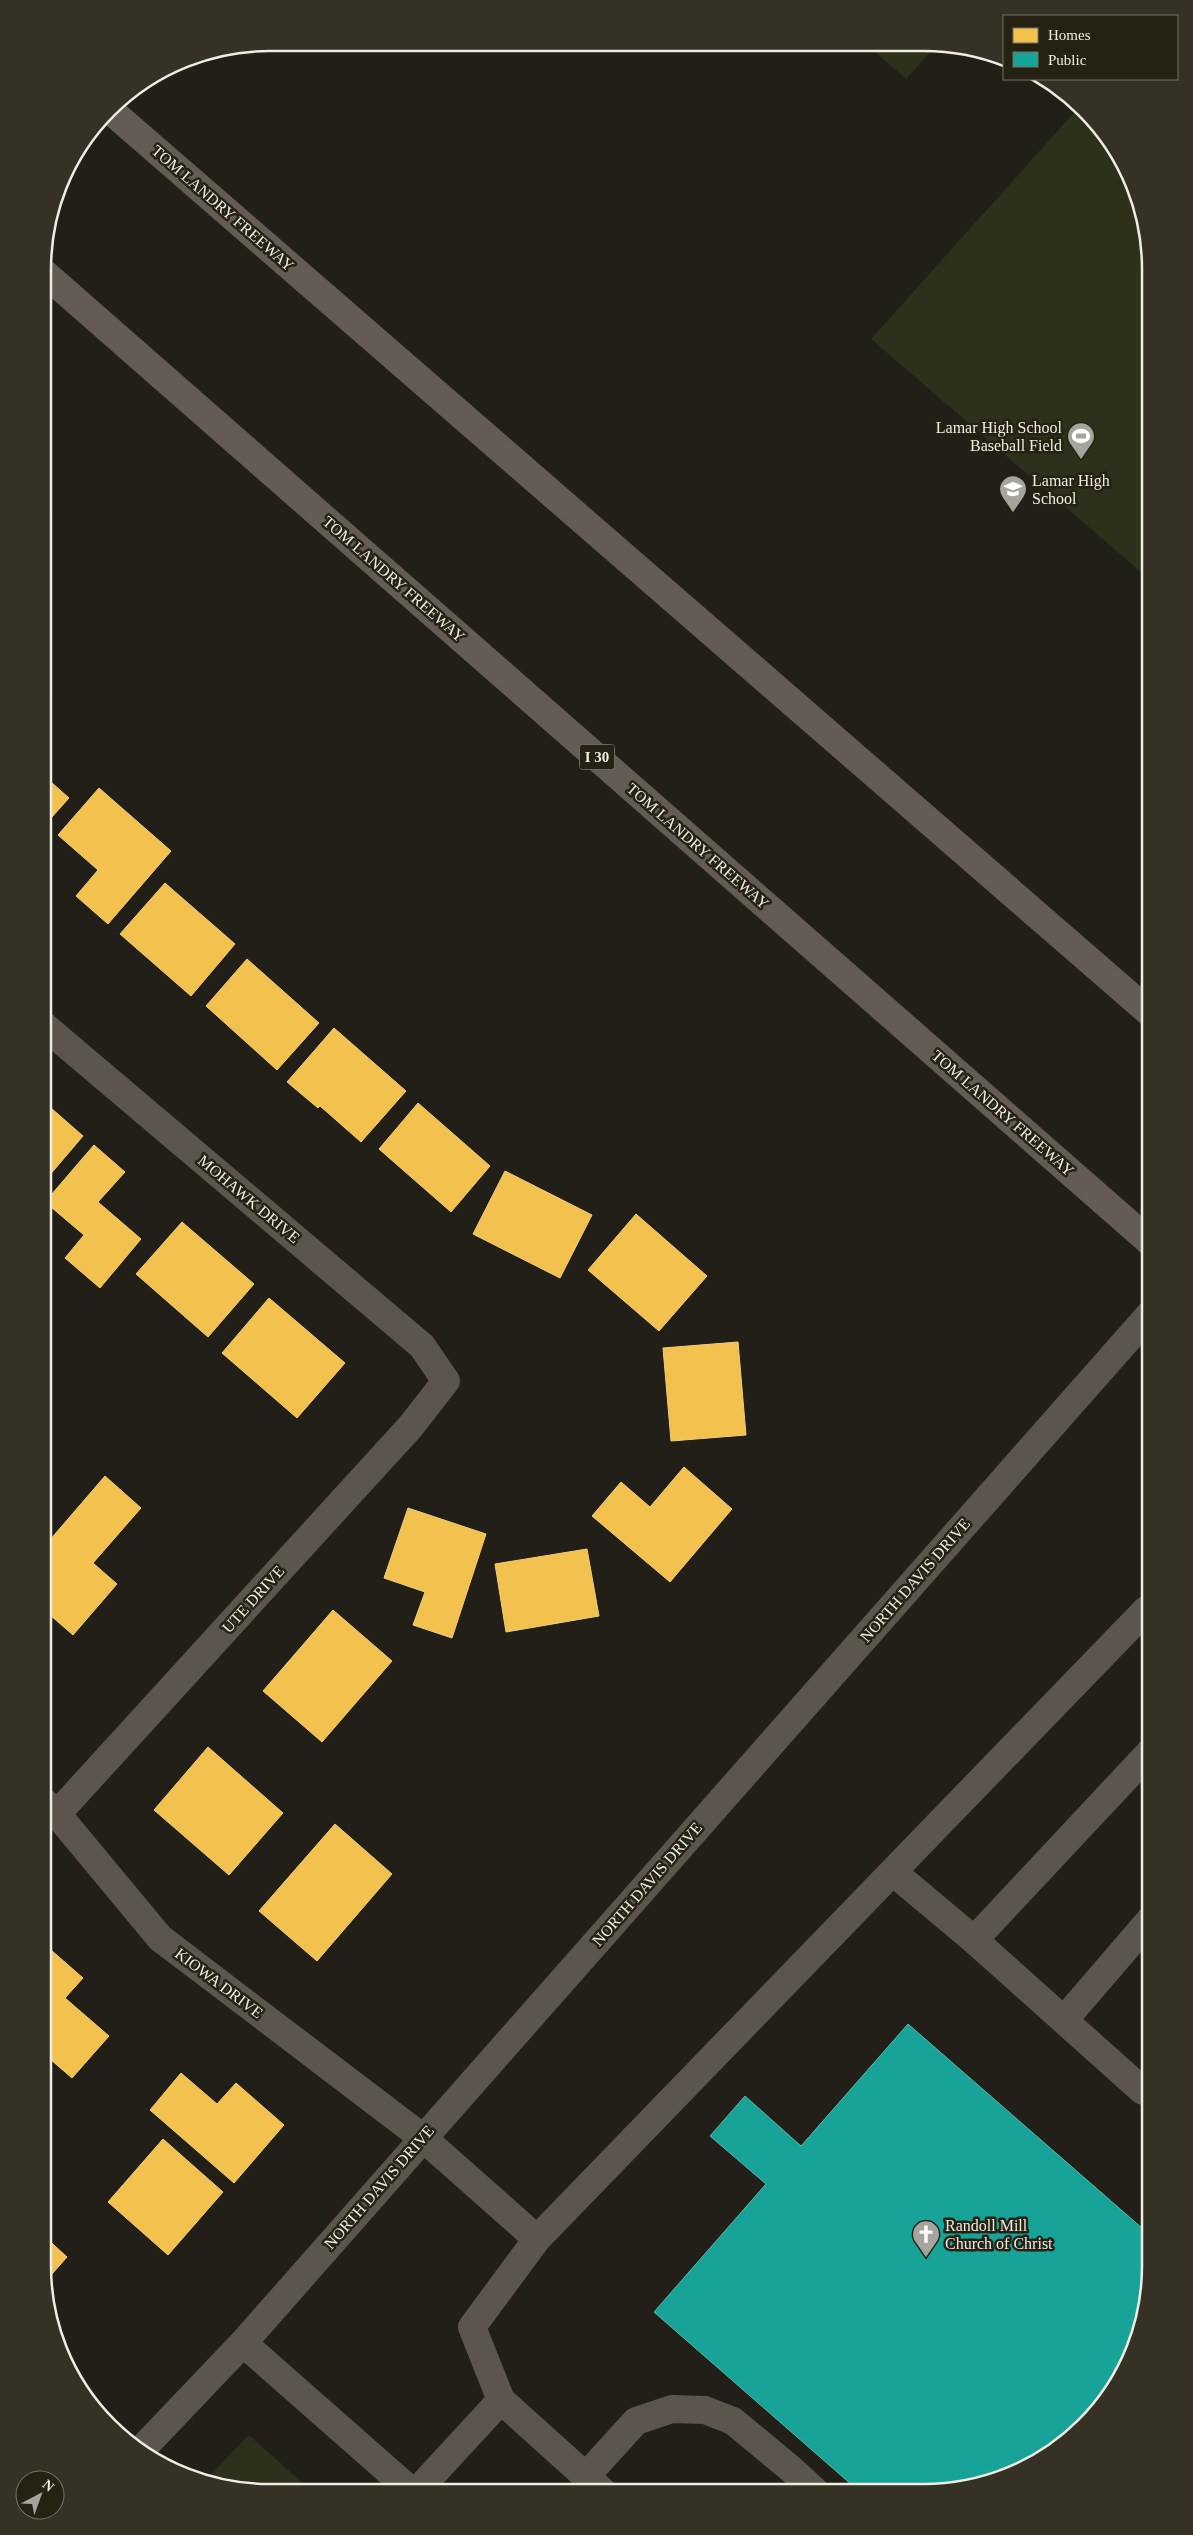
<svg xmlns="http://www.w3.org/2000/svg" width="1193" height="2535" font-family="'Times New Roman',serif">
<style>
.green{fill:#2d301a}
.homes{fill:#f2c14e;stroke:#f1ce7b}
.public{fill:#17a398;stroke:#58b9ae}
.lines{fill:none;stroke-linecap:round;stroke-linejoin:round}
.minor{stroke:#5c554e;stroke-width:28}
.highway{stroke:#635b54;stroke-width:28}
.labels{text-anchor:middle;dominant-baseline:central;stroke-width:5;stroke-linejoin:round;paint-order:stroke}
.shield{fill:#252214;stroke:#b2afa5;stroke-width:1}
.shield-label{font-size:15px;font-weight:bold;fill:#eeece3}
.street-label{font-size:16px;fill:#eeece3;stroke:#252214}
.poi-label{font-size:16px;fill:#eeece3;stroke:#252214;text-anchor:start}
.rim{fill:none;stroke:#eeece3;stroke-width:2.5}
</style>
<rect width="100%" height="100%" fill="#211f18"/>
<path class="green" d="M 868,46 L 935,47 L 906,79 Z
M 1080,106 L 1112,144 L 1143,210 L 1150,269 L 1150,580 L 871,339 Z
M 249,2435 L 309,2489 L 225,2488 L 204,2481 Z"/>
<path class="homes" d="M 43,775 L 69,798 L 43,827 Z
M 99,788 L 171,851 L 108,924 L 76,896 L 98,870 L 58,835 Z
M 165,883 L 235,944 L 191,996 L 120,934 Z
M 247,959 L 319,1023 L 277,1070 L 206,1006 Z
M 334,1028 L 406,1091 L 361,1142 L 320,1106 L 318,1108 L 287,1082 Z
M 43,1101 L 83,1136 L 43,1183 Z
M 418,1103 L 490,1166 L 451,1212 L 379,1149 Z
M 94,1145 L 125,1172 L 98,1202 L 141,1239 L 100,1288 L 65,1258 L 84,1235 L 45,1202 Z
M 505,1171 L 592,1215 L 560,1278 L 473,1234 Z
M 636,1214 L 707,1276 L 659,1331 L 588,1270 Z
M 182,1222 L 254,1284 L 208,1337 L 136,1274 Z
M 269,1298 L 345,1363 L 297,1418 L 222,1353 Z
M 738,1342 L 746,1435 L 671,1441 L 663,1348 Z
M 684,1467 L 732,1509 L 670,1582 L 592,1516 L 621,1482 L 650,1507 Z
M 105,1476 L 141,1508 L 93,1563 L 117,1584 L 73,1635 L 43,1609 L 43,1548 Z
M 408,1508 L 486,1534 L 452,1638 L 413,1625 L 425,1592 L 384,1578 Z
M 587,1549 L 599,1616 L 506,1632 L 495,1564 Z
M 333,1610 L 392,1661 L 322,1742 L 263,1691 Z
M 208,1747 L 283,1813 L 229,1875 L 154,1810 Z
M 335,1824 L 392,1874 L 317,1961 L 259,1911 Z
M 43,1943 L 83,1978 L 65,1998 L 109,2036 L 72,2078 L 43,2053 Z
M 181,2073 L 217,2104 L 236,2083 L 284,2125 L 234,2183 L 150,2110 Z
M 163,2139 L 223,2192 L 168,2255 L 108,2202 Z
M 43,2235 L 67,2257 L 45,2282 L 43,2266 Z"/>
<path class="public" d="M 908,2024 L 1150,2235 L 1150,2281 L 1133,2352 L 1122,2371 L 1048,2455 L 983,2485 L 924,2492 L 860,2492 L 654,2312 L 766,2184 L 710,2136 L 745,2096 L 801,2146 Z"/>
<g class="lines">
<path class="minor" d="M 43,1025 L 422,1346 L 446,1381 L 411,1426 L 57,1814
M 43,1801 L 57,1814 L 160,1938 L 423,2138 L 537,2239 L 1146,1610 L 1150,1613
M 893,1872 L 974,1940
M 1064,2020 L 1150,1920
M 1150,2082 L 1143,2091 L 974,1940 L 1150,1752
M 243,2343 L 409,2489
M 501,2400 L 602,2491
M 141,2450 L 243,2343 L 1150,1314
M 586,2476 L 636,2421 L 672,2409 L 705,2410 L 733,2421 L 791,2469 L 816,2492
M 419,2489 L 501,2400 L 472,2327 L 537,2239"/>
<path class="highway" d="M 111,111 L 1150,1013
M 43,272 L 1150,1242"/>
</g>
<defs>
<g id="stadium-pin" transform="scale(1.4375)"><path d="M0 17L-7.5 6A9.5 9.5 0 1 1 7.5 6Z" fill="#a6a49c" stroke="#252214"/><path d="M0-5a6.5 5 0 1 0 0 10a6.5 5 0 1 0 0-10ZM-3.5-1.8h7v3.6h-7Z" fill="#fff"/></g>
<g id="school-pin" transform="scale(1.4375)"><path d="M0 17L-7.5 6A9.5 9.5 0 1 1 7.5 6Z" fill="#a6a49c" stroke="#252214"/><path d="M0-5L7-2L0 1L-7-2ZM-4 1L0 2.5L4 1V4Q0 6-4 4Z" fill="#fff"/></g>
<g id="church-pin" transform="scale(1.4375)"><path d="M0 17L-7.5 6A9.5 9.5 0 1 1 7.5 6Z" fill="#a6a49c" stroke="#252214"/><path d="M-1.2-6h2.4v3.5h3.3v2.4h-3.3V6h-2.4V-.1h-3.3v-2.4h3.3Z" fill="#fff"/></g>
</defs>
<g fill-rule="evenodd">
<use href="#stadium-pin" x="1081" y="436"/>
<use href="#school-pin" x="1013" y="489"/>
<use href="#church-pin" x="926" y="2234"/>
</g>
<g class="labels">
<rect class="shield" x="579.5" y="744.5" width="35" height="25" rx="4"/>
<g class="shield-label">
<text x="597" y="757">I 30</text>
</g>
<g class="street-label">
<text transform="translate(223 208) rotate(41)">TOM LANDRY FREEWAY</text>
<text transform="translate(394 579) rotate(41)">TOM LANDRY FREEWAY</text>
<text transform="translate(698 846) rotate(41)">TOM LANDRY FREEWAY</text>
<text transform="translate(1003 1113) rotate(41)">TOM LANDRY FREEWAY</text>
<text transform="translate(249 1199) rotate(40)">MOHAWK DRIVE</text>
<text transform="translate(915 1580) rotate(-49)">NORTH DAVIS DRIVE</text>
<text transform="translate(253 1599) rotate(-48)">UTE DRIVE</text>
<text transform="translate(647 1884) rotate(-49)">NORTH DAVIS DRIVE</text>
<text transform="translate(219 1983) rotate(37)">KIOWA DRIVE</text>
<text transform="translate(379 2187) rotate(-49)">NORTH DAVIS DRIVE</text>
</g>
<g class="poi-label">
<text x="1062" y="427" text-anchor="end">Lamar High School<tspan x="1062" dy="18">Baseball Field</tspan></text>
<text x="1032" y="480">Lamar High<tspan x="1032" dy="18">School</tspan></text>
<text x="945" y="2225">Randoll Mill<tspan x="945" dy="18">Church of Christ</tspan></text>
</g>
</g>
<path d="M0 0H1193V2535H0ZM269 51H924A218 218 0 0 1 1142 269V2266A218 218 0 0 1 924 2484H269A218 218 0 0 1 51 2266V269A218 218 0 0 1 269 51Z" fill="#353225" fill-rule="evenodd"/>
<path class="rim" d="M269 51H924A218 218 0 0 1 1142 269V2266A218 218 0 0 1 924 2484H269A218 218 0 0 1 51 2266V269A218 218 0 0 1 269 51Z"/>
<rect x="1003" y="15" width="175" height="65" fill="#252214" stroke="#757367"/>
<rect x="1013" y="28" width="25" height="15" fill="#f2c14e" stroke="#757367"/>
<text x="1048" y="40" font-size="15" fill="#eeece3">Homes</text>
<rect x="1013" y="52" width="25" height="15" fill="#17a398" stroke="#757367"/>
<text x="1048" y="65" font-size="15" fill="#eeece3">Public</text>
<g transform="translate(40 2495) rotate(41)"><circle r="24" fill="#252214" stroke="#757367"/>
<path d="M0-4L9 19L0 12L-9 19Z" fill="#a6a49c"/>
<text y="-8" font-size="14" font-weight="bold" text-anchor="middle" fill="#eeece3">N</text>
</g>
</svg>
